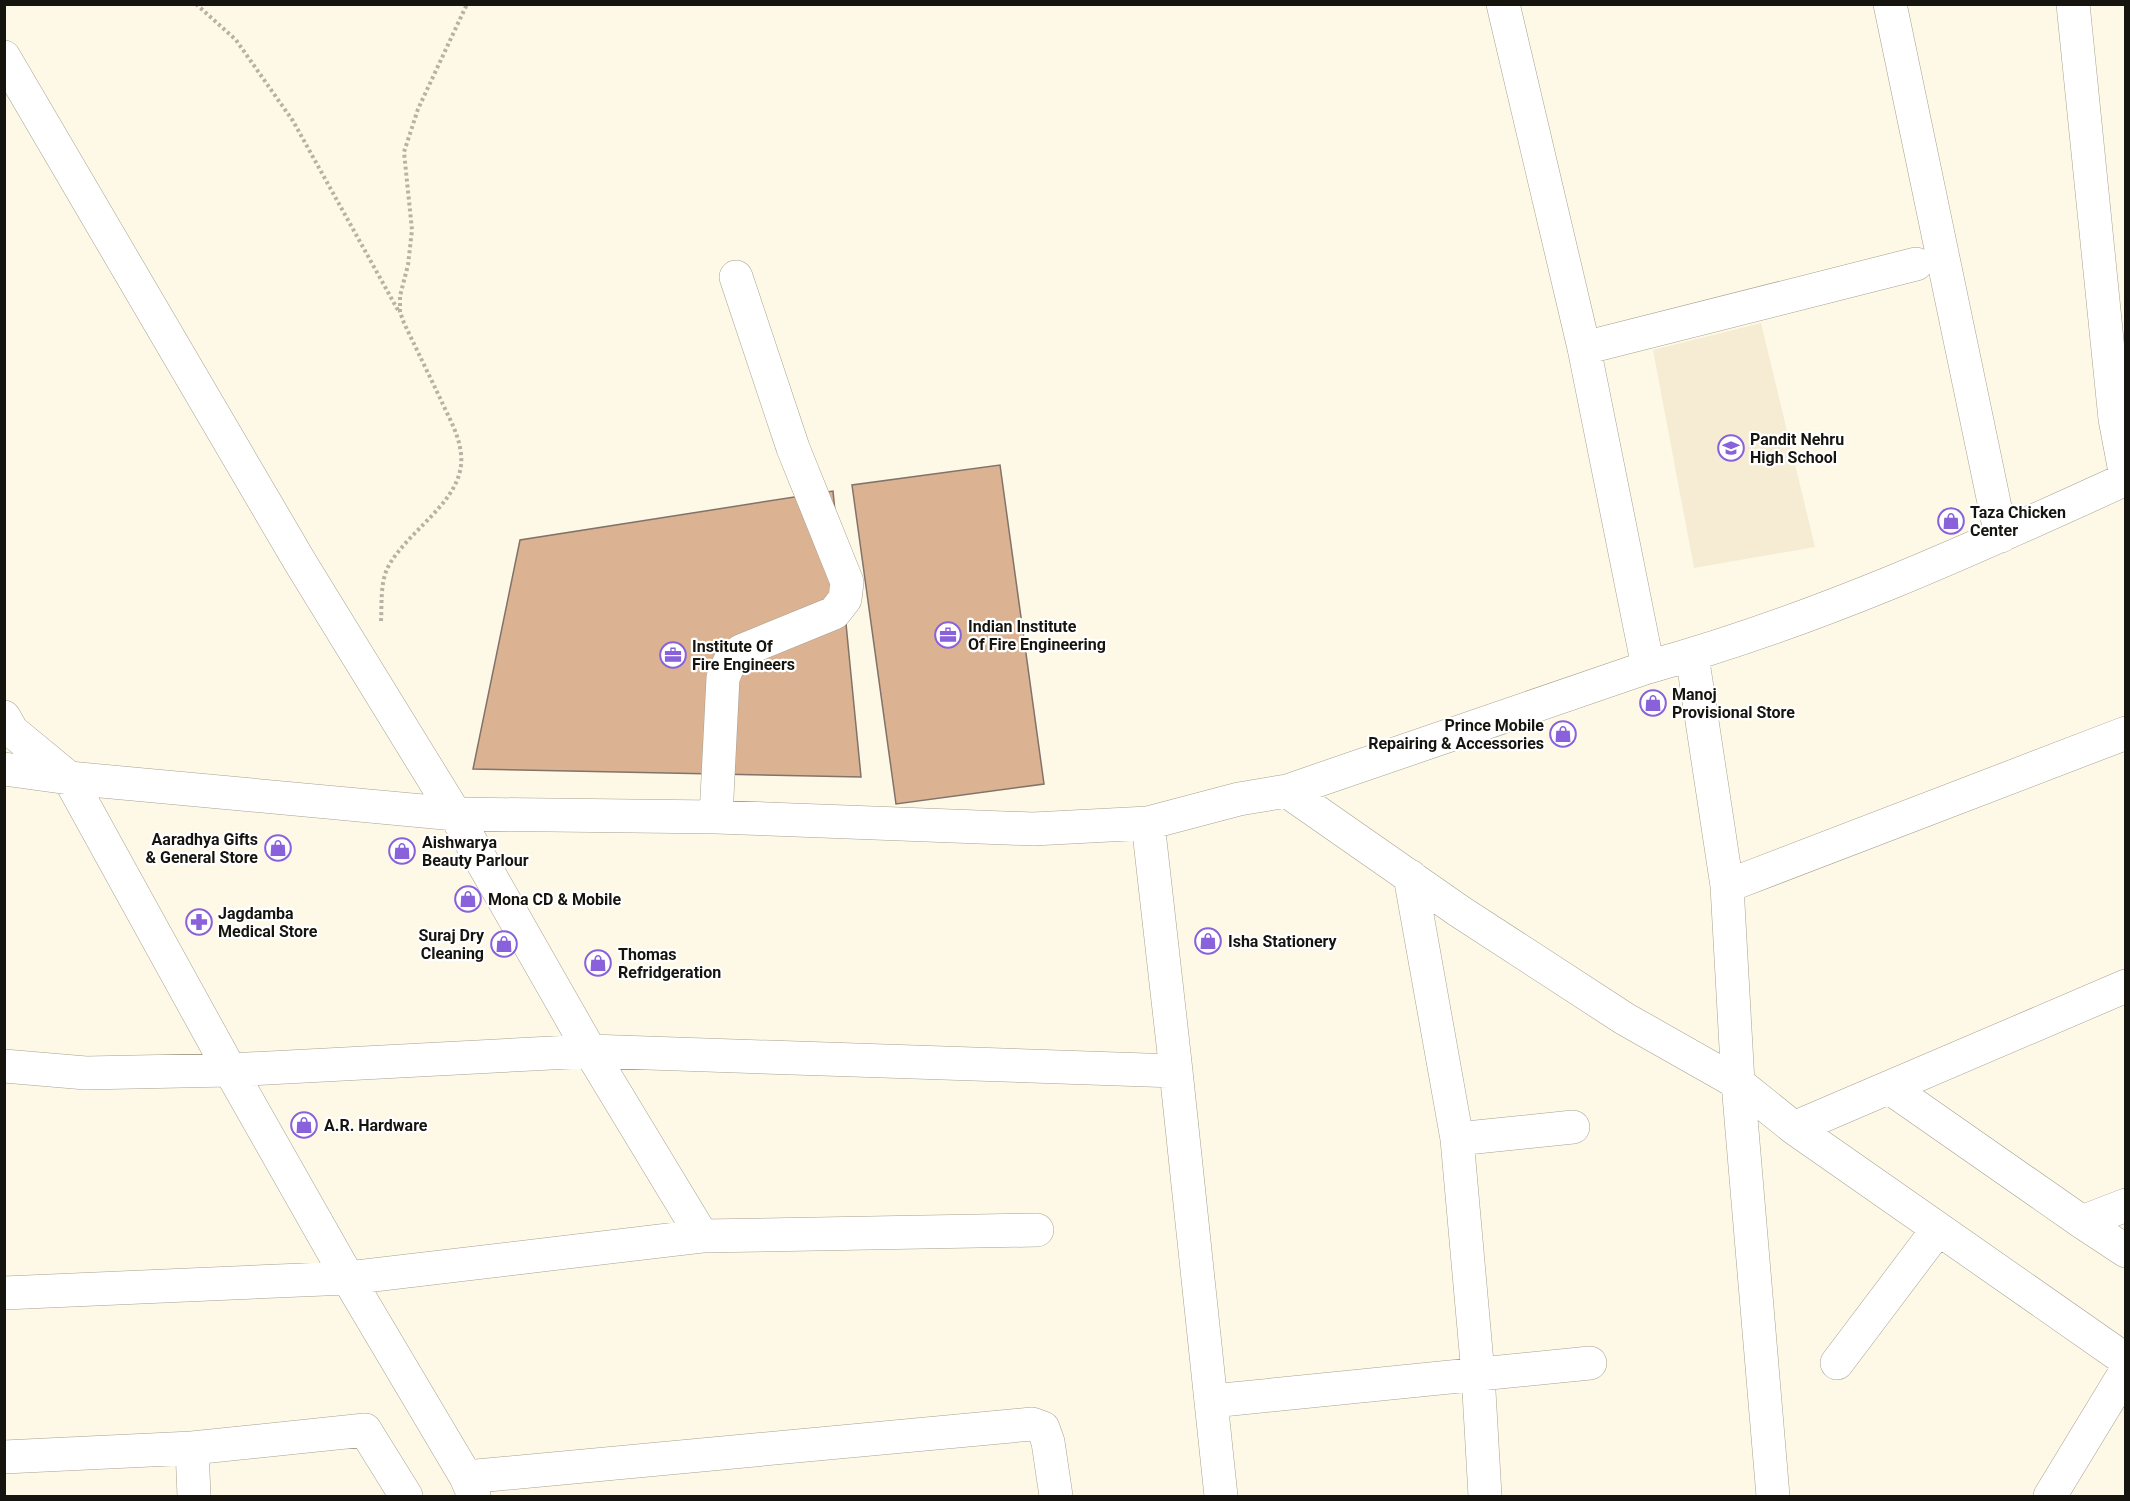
<svg xmlns="http://www.w3.org/2000/svg" width="2130" height="1501" font-family="Roboto,sans-serif">
<style>
.built{fill:#f5ecd3}
.building{fill:#dbb292;stroke:#817369;stroke-width:1.5}
.lines{fill:none;stroke-linecap:round;stroke-linejoin:round}
.minor-casing{stroke:#a7a191;stroke-width:34}
.path{stroke:#b7b2a4;stroke-width:4;stroke-dasharray:3 3;stroke-linecap:butt}
.minor{stroke:#fff;stroke-width:33}
.labels{text-anchor:middle;dominant-baseline:central;stroke-width:4.5;stroke-linejoin:round;paint-order:stroke}
.poi-label{font-size:16px;font-weight:bold;fill:#16140e;stroke:#fff;text-anchor:start}
</style>
<rect width="100%" height="100%" fill="#fef8e6"/>
<path class="built" d="M 1761,323 L 1815,547 L 1694,568 L 1653,350 Z"/>
<path class="building" d="M 1000,465 L 1044,784 L 896,804 L 852,485 Z
M 833,491 L 861,777 L 473,769 L 520,540 Z"/>
<g class="lines">
<g class="minor-casing">
<path id="minor" d="M 1503,4 L 1584,348 L 1648,667
M 1890,4 L 2001,536
M 2073,4 L 2115,419 L 2126,477
M 4,57 L 300,562 L 455,814 L 590,1051 L 702,1236
M 1584,348 L 1916,264
M 1692,655 L 1727,886 L 1738,1083 L 1773,1496
M 4,717 L 12,731 L 69,778 L 230,1070 L 348,1278 L 466,1477 L 474,1496
M 4,769 L 69,778 L 455,814 L 716,817 L 1033,829 L 1148,823 L 1239,799 L 1287,791 L 1648,667 C 1812,622 1971,550 2126,479
M 1287,791 L 1459,911 L 1625,1019 L 1738,1083 L 1794,1128 L 2126,1360
M 716,817 L 723,678 L 729,663 L 741,651 L 834,613 L 845,599 L 847,582 L 793,448 L 736,277
M 1148,823 L 1176,1071 L 1221,1496
M 1410,876 L 1457,1139 L 1478,1374 L 1485,1496
M 1727,886 L 2126,733
M 4,1066 L 86,1073 L 230,1070 L 590,1051 L 1176,1071
M 1890,1088 L 2082,1222 L 2126,1205
M 1794,1128 L 2126,986
M 1457,1139 L 1573,1127
M 2082,1222 L 2126,1251
M 4,1293 L 348,1278 L 702,1236 L 1037,1230
M 1837,1363 L 1938,1229
M 1212,1401 L 1590,1363
M 192,1448 L 194,1496
M 4,1457 L 192,1448 L 365,1430 L 406,1496
M 466,1477 L 1032,1424 L 1043,1428 L 1048,1442 L 1056,1496
M 2050,1496 L 2126,1371"/>
</g>
<path class="path" d="M 196,4 L 236,40 L 293,121 L 399,312
M 381,621 C 382,604 380,583 388,567 C 408,529 466,500 461,454 C 459,434 448,416 440,398 C 428,373 416,348 404,323 L 400,312 L 400,296 L 408,265 L 412,230 L 404,152 L 418,109 L 467,4"/>
<use href="#minor" class="minor"/>
</g>
<defs>
<g id="school-ring" transform="scale(1.35)"><circle r="9.5" fill="#fff" stroke="#8861db" stroke-width="1.5"/><path d="M0-5L7-2L0 1L-7-2ZM-4 1L0 2.5L4 1V4Q0 6-4 4Z" fill="#8861db"/></g>
<g id="shop-ring" transform="scale(1.35)"><circle r="9.5" fill="#fff" stroke="#8861db" stroke-width="1.5"/><path d="M-5-2.5h2.3a2.7 3.5 0 0 1 5.4 0H5L5.5 6h-11ZM-1.5-2.5h3a1.5 2.3 0 0 0-3 0Z" fill="#8861db"/></g>
<g id="office-ring" transform="scale(1.35)"><circle r="9.5" fill="#fff" stroke="#8861db" stroke-width="1.5"/><path d="M-6-3h4V-5.5h4V-3h4V5H-6ZM-1-4.5V-3h2v-1.5ZM-6 0V1H6V0Z" fill="#8861db"/></g>
<g id="pharmacy-ring" transform="scale(1.35)"><circle r="9.5" fill="#fff" stroke="#8861db" stroke-width="1.5"/><path d="M-2-6h4v4h4v4h-4v4h-4v-4h-4v-4h4Z" fill="#8861db"/></g>
</defs>
<g fill-rule="evenodd">
<use href="#school-ring" x="1731" y="448"/>
<use href="#shop-ring" x="1951" y="521"/>
<use href="#office-ring" x="948" y="635"/>
<use href="#office-ring" x="673" y="655"/>
<use href="#shop-ring" x="1653" y="703"/>
<use href="#shop-ring" x="1563" y="734"/>
<use href="#shop-ring" x="278" y="848"/>
<use href="#shop-ring" x="402" y="851"/>
<use href="#shop-ring" x="468" y="899"/>
<use href="#pharmacy-ring" x="199" y="922"/>
<use href="#shop-ring" x="1208" y="941"/>
<use href="#shop-ring" x="504" y="944"/>
<use href="#shop-ring" x="598" y="963"/>
<use href="#shop-ring" x="304" y="1125"/>
</g>
<g class="labels">
<g class="poi-label">
<text x="1750" y="439">Pandit Nehru<tspan x="1750" dy="18">High School</tspan></text>
<text x="1970" y="512">Taza Chicken<tspan x="1970" dy="18">Center</tspan></text>
<text x="968" y="626">Indian Institute<tspan x="968" dy="18">Of Fire Engineering</tspan></text>
<text x="692" y="646">Institute Of<tspan x="692" dy="18">Fire Engineers</tspan></text>
<text x="1672" y="694">Manoj<tspan x="1672" dy="18">Provisional Store</tspan></text>
<text x="1544" y="725" text-anchor="end">Prince Mobile<tspan x="1544" dy="18">Repairing &amp; Accessories</tspan></text>
<text x="258" y="839" text-anchor="end">Aaradhya Gifts<tspan x="258" dy="18">&amp; General Store</tspan></text>
<text x="422" y="842">Aishwarya<tspan x="422" dy="18">Beauty Parlour</tspan></text>
<text x="488" y="899">Mona CD &amp; Mobile</text>
<text x="218" y="913">Jagdamba<tspan x="218" dy="18">Medical Store</tspan></text>
<text x="484" y="935" text-anchor="end">Suraj Dry<tspan x="484" dy="18">Cleaning</tspan></text>
<text x="1228" y="941">Isha Stationery</text>
<text x="618" y="954">Thomas<tspan x="618" dy="18">Refridgeration</tspan></text>
<text x="324" y="1125">A.R. Hardware</text>
</g>
</g>
<rect width="2130" height="1501" fill="none" stroke="#16140e" stroke-width="12"/>
</svg>
